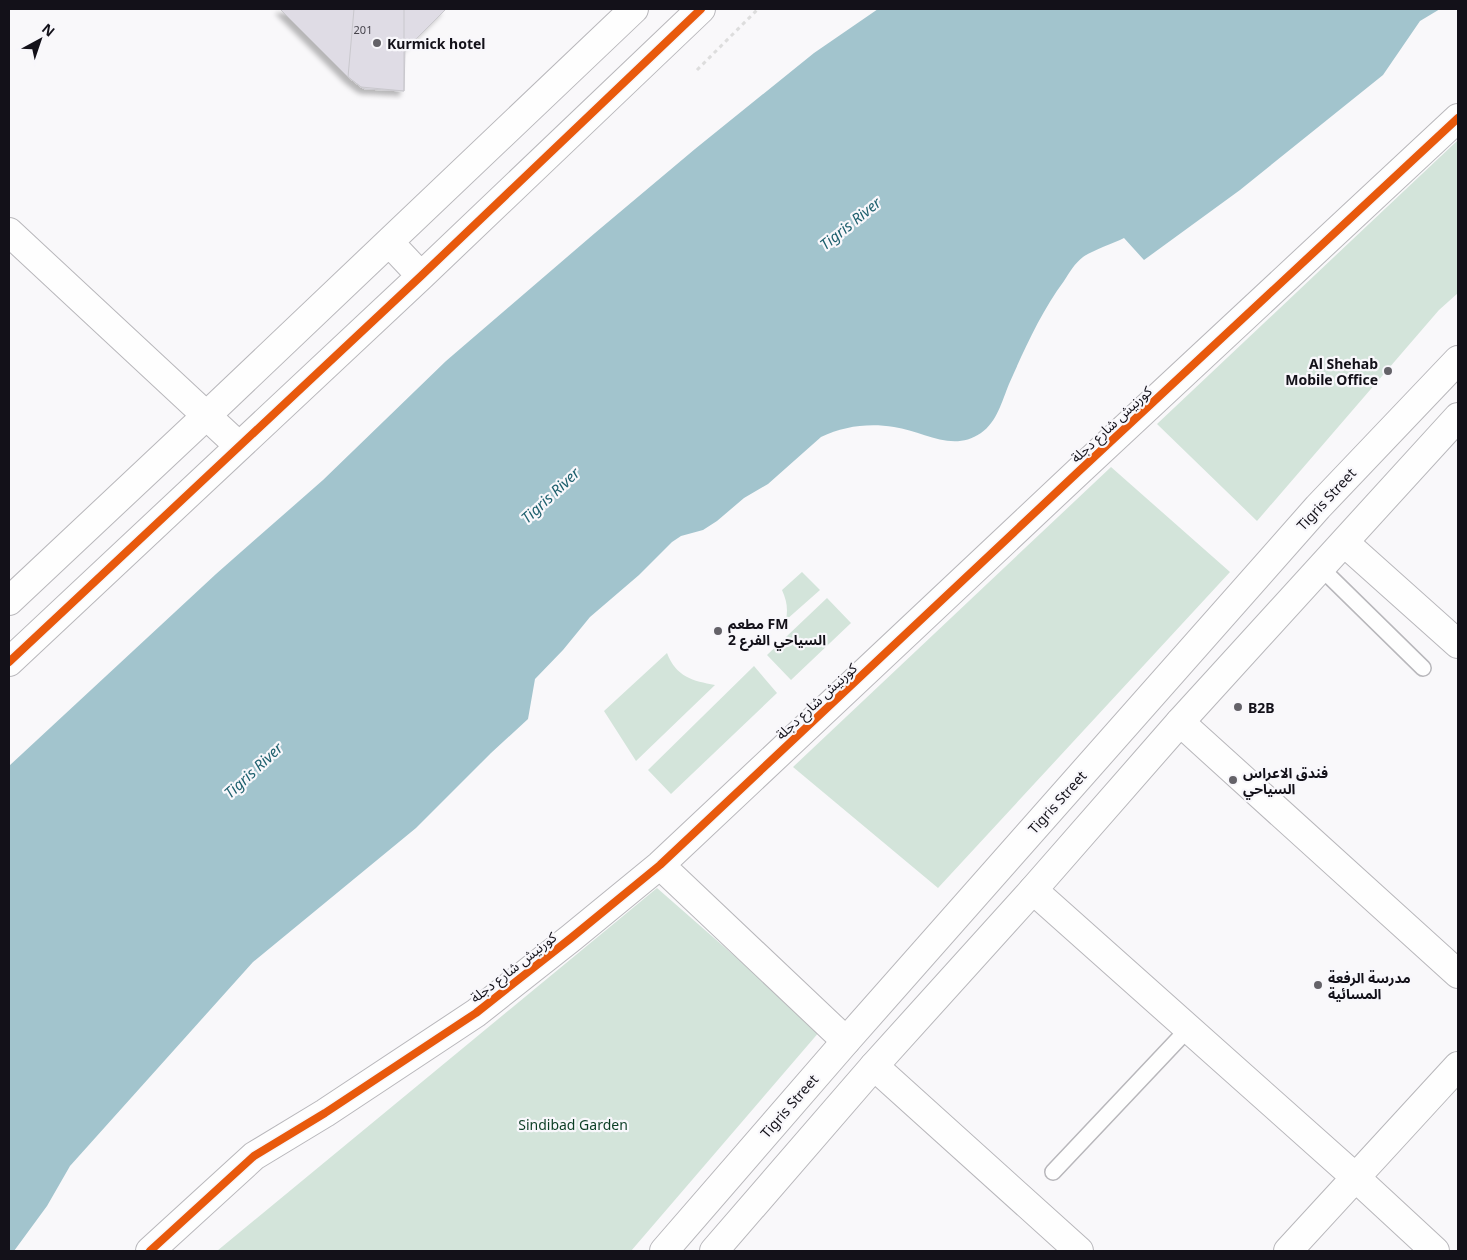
<svg xmlns="http://www.w3.org/2000/svg" width="1467" height="1260" font-family="'Noto Sans','Noto Sans Arabic',sans-serif">
<style>
.green{fill:#d3e4da}
.water{fill:#a2c4cd}
.building{fill:#dfdce5;stroke:#c9c8cd;filter:url(#shadow)}
.lines{fill:none;stroke-linecap:round;stroke-linejoin:round}
.lane-casing{stroke:#b8b7bb;stroke-width:18}
.street-casing{stroke:#b8b7bb;stroke-width:30}
.secondary-casing{stroke:#b8b7bb;stroke-width:30}
.path{stroke:#ddd;stroke-width:3;stroke-dasharray:4 4;stroke-linecap:butt}
.lane{stroke:#fefefe;stroke-width:15}
.street{stroke:#fefefe;stroke-width:28}
.secondary{stroke:#fefefe;stroke-width:28}
.cycleway-casing{stroke:#f8f7fb;stroke-width:11}
.cycleway{stroke:#e8590c;stroke-width:8}
.poi-dot{fill:#646268;stroke:#f8f7fb;stroke-width:2}
.labels{text-anchor:middle;dominant-baseline:central;stroke-width:4.5;stroke-linejoin:round;paint-order:stroke}
.number-label{font-size:11px;fill:#46444c}
.poi-label{font-size:14px;font-weight:bold;fill:#131119;stroke:#f8f7fb;text-anchor:start}
.street-label{font-size:14px;fill:#131119;stroke:#f8f7fb}
.park-label{font-size:14px;fill:#0c3e25;stroke:#f8f7fb}
.water-label{font-size:15px;font-style:italic;fill:#1e606e;stroke:#f8f7fb}
</style>
<defs>
<filter id="shadow"><feDropShadow dx="-4.5" dy="4.5" stdDeviation="2.5" flood-color="#0004"/></filter>
</defs>
<rect width="100%" height="100%" fill="#f9f8fa"/>
<path class="green" d="M 1458,140 L 1458,293 L 1439,310 L 1257,521 L 1157,424 Z
M 1111,467 L 1230,572 L 938,888 L 793,767 Z
M 802,572 L 820,590 L 786,620 C 788,609 787,601 782,590 Z
M 827,598 L 851,623 L 791,680 L 767,655 Z
M 667,653 C 676,677 693,681 715,685 L 636,761 L 604,711 Z
M 754,666 L 777,693 L 671,794 L 648,770 Z
M 657,888 L 820,1031 L 631,1251 L 217,1251 Z"/>
<path class="water" d="M 878,9 L 1440,9 L 1420,21 L 1383,75 L 1240,190 L 1144,260 L 1124,238 C 1114,243 1091,251 1083,257 C 1075,263 1069,273 1064,281 C 1041,312 1025,348 1009,384 C 1002,401 997,422 981,433 C 952,453 924,431 894,427 C 869,423 844,426 821,437 L 768,484 L 744,498 L 717,521 L 703,530 L 681,536 L 672,542 L 639,575 L 590,617 L 563,650 L 535,679 L 528,719 L 491,753 L 416,828 L 253,962 L 70,1166 L 47,1206 L 14,1251 L 9,1251 L 9,766 L 216,574 L 323,480 L 446,361 L 595,233 L 695,149 L 814,53 Z"/>
<path class="building" d="M 280,9 L 446,9 L 405,50 L 404,91 L 365,89 L 361,87 L 348,77 Z
M 354,9 L 404,9 L 404,91 L 361,87 L 348,77 Z"/>
<g class="lines">
<g class="lane-casing">
<path id="lane" d="M 1321,568 L 1423,668
M 1053,1172 L 1188,1029"/>
</g>
<g class="street-casing">
<path id="street" d="M 9,232 L 239,446
M 1345,543 L 1458,644
M 1180,722 L 1458,974
M 660,865 L 846,1041
M 1033,890 L 1355,1177 L 1435,1251
M 874,1066 L 1079,1251
M 150,1251 L 254,1156 L 325,1113 L 476,1013 L 571,938 L 660,865 L 1078,472 L 1458,118
M 1288,1251 L 1458,1066"/>
</g>
<g class="secondary-casing">
<path id="secondary" d="M 389,242 L 421,276
M 9,601 L 206,416 L 634,9
M 9,662 L 421,276 L 701,9
M 664,1251 L 846,1041 L 1318,507 L 1458,360
M 714,1251 L 874,1066 L 1033,890 L 1180,722 L 1458,417"/>
</g>
<path class="path" d="M 697,70 L 758,9"/>
<use href="#lane" class="lane"/>
<use href="#street" class="street"/>
<use href="#secondary" class="secondary"/>
<g class="cycleway-casing">
<path id="cycleway" d="M 9,662 L 421,276 L 701,9
M 150,1251 L 254,1156 L 325,1113 L 476,1013 L 571,938 L 660,865 L 1078,472 L 1458,118"/>
</g>
<use href="#cycleway" class="cycleway"/>
</g>
<g class="poi-dot">
<circle cx="377" cy="43" r="5"/>
<circle cx="1388" cy="371" r="5"/>
<circle cx="718" cy="631" r="5"/>
<circle cx="1238" cy="707" r="5"/>
<circle cx="1233" cy="780" r="5"/>
<circle cx="1318" cy="985" r="5"/>
</g>
<g class="labels">
<g class="number-label">
<text x="363" y="29">201</text>
</g>
<g class="poi-label">
<text x="387" y="43">Kurmick hotel</text>
<text x="1378" y="363" text-anchor="end">Al Shehab<tspan x="1378" dy="16">Mobile Office</tspan></text>
<text x="728" y="623">مطعم FM<tspan x="728" dy="16">السياحي الفرع 2</tspan></text>
<text x="1248" y="707">B2B</text>
<text x="1243" y="772">فندق الاعراس<tspan x="1243" dy="16">السياحي</tspan></text>
<text x="1328" y="977">مدرسة الرفعة<tspan x="1328" dy="16">المسائية</tspan></text>
</g>
<g class="street-label">
<text transform="translate(1111 424) rotate(-43)">كورنيش شارع دجلة</text>
<text transform="translate(1326 499) rotate(-47)">Tigris Street</text>
<text transform="translate(816 701) rotate(-43)">كورنيش شارع دجلة</text>
<text transform="translate(1057 802) rotate(-48)">Tigris Street</text>
<text transform="translate(513 967) rotate(-38)">كورنيش شارع دجلة</text>
<text transform="translate(789 1106) rotate(-49)">Tigris Street</text>
</g>
<g class="park-label">
<text x="573" y="1124">Sindibad Garden</text>
</g>
<g class="water-label">
<text transform="translate(850 223) rotate(-39)">Tigris River</text>
<text transform="translate(550 495) rotate(-43)">Tigris River</text>
<text transform="translate(253 770) rotate(-43)">Tigris River</text>
</g>
</g>
<rect width="1467" height="1260" fill="none" stroke="#131119" stroke-width="20"/>
<g transform="translate(40 40) rotate(40)" stroke="#f8f7fb" stroke-width="4" paint-order="stroke">
<path d="M0-4L9 19L0 12L-9 19Z" fill="#131119"/>
<text y="-8" font-size="14" font-weight="bold" text-anchor="middle" fill="#131119">N</text>
</g>
</svg>
